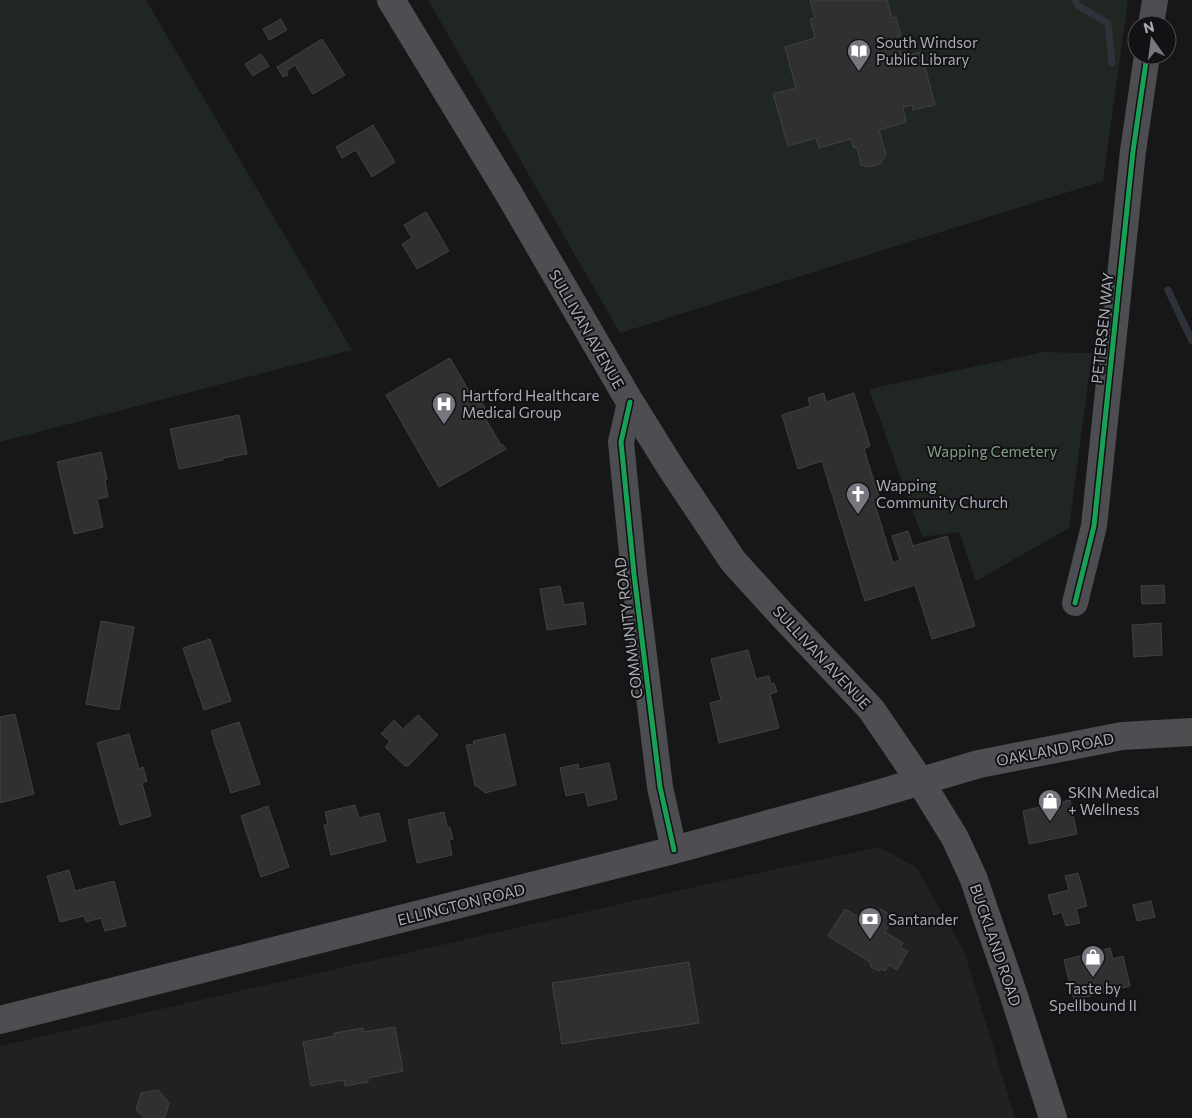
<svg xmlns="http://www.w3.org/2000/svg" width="1192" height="1118" font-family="Commissioner,sans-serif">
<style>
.built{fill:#212123}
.green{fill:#202621}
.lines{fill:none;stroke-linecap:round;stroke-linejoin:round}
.stream{stroke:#2e333a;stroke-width:7}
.building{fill:#303031;stroke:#404143}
.minor{stroke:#4c4d50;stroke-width:26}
.major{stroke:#4e4e52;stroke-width:28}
.cycleway-casing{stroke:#121113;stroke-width:8}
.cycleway{stroke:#1a9f57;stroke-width:5}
.labels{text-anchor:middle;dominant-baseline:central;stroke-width:4;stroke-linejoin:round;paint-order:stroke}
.poi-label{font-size:15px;fill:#aaacb7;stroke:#121113;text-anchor:start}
.street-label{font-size:15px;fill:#aaacb7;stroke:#121113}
.park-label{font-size:15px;fill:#82a087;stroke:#121113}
</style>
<rect width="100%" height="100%" fill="#171717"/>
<path class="built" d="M 879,847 L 917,868 L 965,954 L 1015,1118 L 0,1118 L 0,1046 L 703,885 Z"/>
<path class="green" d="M 0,0 L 146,0 L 352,350 L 0,442 Z
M 428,0 L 1128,0 L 1103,181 L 620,333 Z
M 1043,352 L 1092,353 L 1069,528 L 976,581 L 959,532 L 922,537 L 869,389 Z"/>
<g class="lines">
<path class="stream" d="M 1075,0 L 1078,6 L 1108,23 L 1112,63
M 1168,290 L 1192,341"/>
</g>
<path class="building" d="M 810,0 L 887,0 L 892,18 L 896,17 L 901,36 L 896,37 L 902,57 L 921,52 L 935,105 L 913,110 L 912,105 L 903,107 L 906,122 L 879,130 L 886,155 L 880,164 L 869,167 L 861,165 L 857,147 L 854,148 L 851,139 L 819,148 L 816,138 L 788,146 L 773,94 L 796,88 L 785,47 L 815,38 L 810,19 L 815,18 Z
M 281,19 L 287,30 L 269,40 L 263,29 Z
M 322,39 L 345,75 L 313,94 L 295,65 L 286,71 L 288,75 L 283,77 L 277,67 Z
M 261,54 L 269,66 L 253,76 L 245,64 Z
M 373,125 L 395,162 L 372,177 L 356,150 L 342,158 L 336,147 Z
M 426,212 L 449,251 L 417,269 L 402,244 L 412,238 L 404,225 Z
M 450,358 L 469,391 L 461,395 L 462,398 L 475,391 L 485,408 L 481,411 L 501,445 L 502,444 L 506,449 L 439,487 L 386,395 Z
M 824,393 L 826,402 L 854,393 L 870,446 L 864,449 L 879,497 L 873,498 L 893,563 L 900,560 L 892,536 L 908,531 L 913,546 L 947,536 L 975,626 L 932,639 L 915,585 L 865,601 L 822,461 L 798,469 L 782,415 L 810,406 L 808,398 Z
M 239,415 L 247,454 L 223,458 L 223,460 L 179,469 L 170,429 Z
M 101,452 L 107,479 L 105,481 L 108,497 L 97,499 L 103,527 L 74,534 L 57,462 Z
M 1164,585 L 1165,603 L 1142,604 L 1141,586 Z
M 560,586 L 564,605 L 583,602 L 586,624 L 547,630 L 540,589 Z
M 101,621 L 134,627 L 119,710 L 86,704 Z
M 1161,623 L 1162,655 L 1134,657 L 1132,625 Z
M 210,639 L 231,701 L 204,710 L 183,648 Z
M 748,650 L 756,679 L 769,676 L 771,684 L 774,683 L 777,692 L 770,694 L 779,728 L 719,743 L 710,703 L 721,700 L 711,659 Z
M 15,714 L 34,794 L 0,803 L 0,717 Z
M 418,715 L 438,735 L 408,766 L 405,766 L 385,747 L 390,741 L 381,734 L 394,720 L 403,729 Z
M 239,722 L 260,784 L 231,793 L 211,731 Z
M 129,734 L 139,769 L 143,767 L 147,781 L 142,783 L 151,816 L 120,825 L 97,743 Z
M 505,734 L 516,785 L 485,793 L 477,786 L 475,786 L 466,745 L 474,744 L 473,741 Z
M 609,763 L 617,799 L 588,806 L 585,792 L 566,796 L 560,768 L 578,764 L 579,769 Z
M 1070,800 L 1077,834 L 1029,844 L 1023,811 Z
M 355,805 L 359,818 L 379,813 L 386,841 L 331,855 L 324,825 L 328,824 L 325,812 Z
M 268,806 L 289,867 L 261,877 L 241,816 Z
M 444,812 L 447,827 L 450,828 L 453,839 L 449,840 L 452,855 L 417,863 L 408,820 Z
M 69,870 L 75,891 L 114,881 L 126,926 L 105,931 L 101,918 L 86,922 L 84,916 L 60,922 L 47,876 Z
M 1078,873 L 1087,906 L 1076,909 L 1080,923 L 1066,926 L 1062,912 L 1054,915 L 1048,895 L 1069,890 L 1065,876 Z
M 1151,901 L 1155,917 L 1137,921 L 1133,905 Z
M 845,909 L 872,925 L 881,909 L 894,917 L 885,932 L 903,943 L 900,947 L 908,951 L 897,970 L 889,965 L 885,971 L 881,969 L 879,971 L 871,967 L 870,962 L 828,936 Z
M 1110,948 L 1113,959 L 1123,956 L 1130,986 L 1074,1000 L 1064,960 Z
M 689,962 L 699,1023 L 562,1044 L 552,983 Z
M 395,1027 L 403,1071 L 368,1078 L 368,1082 L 345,1086 L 344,1080 L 311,1086 L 303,1042 L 335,1036 L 334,1033 L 363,1028 L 364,1032 Z
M 158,1090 L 169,1103 L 165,1117 L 161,1118 L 145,1118 L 136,1110 L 141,1093 Z"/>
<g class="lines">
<path class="minor" d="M 1151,25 L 1155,0
M 630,402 L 621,442 L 634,574 L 660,787 L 674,850
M 1075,603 L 1094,526 L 1133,151 L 1147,55"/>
<path class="major" d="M 391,0 L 509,194 L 630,402 L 671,468 L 733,561 L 783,616 L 871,709 L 920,781 L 955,838 L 973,877 L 1014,996 L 1053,1118
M 0,1020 L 674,850 L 867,797 L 979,764 L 1122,736 L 1192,732"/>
<g class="cycleway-casing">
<path id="cycleway" d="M 630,402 L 621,442 L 634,574 L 660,787 L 674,850
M 1075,603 L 1094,526 L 1133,151 L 1147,55"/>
</g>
<use href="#cycleway" class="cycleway"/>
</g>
<defs>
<g id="library-pin" transform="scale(1.25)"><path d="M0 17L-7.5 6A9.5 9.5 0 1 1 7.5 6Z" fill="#77787f" stroke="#121113"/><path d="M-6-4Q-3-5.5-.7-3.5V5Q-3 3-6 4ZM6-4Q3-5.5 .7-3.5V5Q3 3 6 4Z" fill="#fff"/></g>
<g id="hospital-pin" transform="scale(1.25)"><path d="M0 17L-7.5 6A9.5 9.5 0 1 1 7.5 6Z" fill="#77787f" stroke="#121113"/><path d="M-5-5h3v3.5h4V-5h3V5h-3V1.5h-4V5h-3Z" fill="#fff"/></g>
<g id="church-pin" transform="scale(1.25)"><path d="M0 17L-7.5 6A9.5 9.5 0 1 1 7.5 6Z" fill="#77787f" stroke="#121113"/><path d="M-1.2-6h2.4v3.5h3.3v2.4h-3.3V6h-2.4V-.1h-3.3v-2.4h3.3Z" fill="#fff"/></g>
<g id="shop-pin" transform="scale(1.25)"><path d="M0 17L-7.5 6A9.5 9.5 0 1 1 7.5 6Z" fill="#77787f" stroke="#121113"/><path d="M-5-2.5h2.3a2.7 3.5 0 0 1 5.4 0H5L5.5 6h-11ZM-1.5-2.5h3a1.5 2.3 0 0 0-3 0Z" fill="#fff"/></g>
<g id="bank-pin" transform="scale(1.25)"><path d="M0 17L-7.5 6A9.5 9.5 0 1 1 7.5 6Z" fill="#77787f" stroke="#121113"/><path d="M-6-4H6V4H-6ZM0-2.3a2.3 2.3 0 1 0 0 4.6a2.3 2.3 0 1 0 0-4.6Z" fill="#fff"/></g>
</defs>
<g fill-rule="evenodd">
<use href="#library-pin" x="859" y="51"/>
<use href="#hospital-pin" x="444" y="404"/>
<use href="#church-pin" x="858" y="494"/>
<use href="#shop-pin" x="1050" y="801"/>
<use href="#bank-pin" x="870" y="919"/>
<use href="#shop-pin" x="1093" y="957"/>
</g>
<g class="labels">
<g class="poi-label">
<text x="876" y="42">South Windsor<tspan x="876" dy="17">Public Library</tspan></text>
<text x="462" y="395">Hartford Healthcare<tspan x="462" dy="17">Medical Group</tspan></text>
<text x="876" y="485">Wapping<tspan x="876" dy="17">Community Church</tspan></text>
<text x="1068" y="792">SKIN Medical<tspan x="1068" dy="17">+ Wellness</tspan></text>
<text x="888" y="919">Santander</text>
<text x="1093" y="988" text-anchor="middle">Taste by<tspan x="1093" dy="17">Spellbound II</tspan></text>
</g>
<g class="street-label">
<text transform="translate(1102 328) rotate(-84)">PETERSEN WAY</text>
<text transform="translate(587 329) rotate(60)">SULLIVAN AVENUE</text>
<text transform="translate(628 628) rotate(-97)">COMMUNITY ROAD</text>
<text transform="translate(822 657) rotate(47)">SULLIVAN AVENUE</text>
<text transform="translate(1055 749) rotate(-11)">OAKLAND ROAD</text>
<text transform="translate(461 904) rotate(-14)">ELLINGTON ROAD</text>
<text transform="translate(996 945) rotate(71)">BUCKLAND ROAD</text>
</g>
<g class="park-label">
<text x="992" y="451">Wapping Cemetery</text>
</g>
</g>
<g transform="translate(1152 40) rotate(346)"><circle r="24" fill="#121113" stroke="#4f4f55"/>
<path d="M0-4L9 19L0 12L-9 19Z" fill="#77787f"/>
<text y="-8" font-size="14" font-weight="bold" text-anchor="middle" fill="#aaacb7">N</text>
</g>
</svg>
